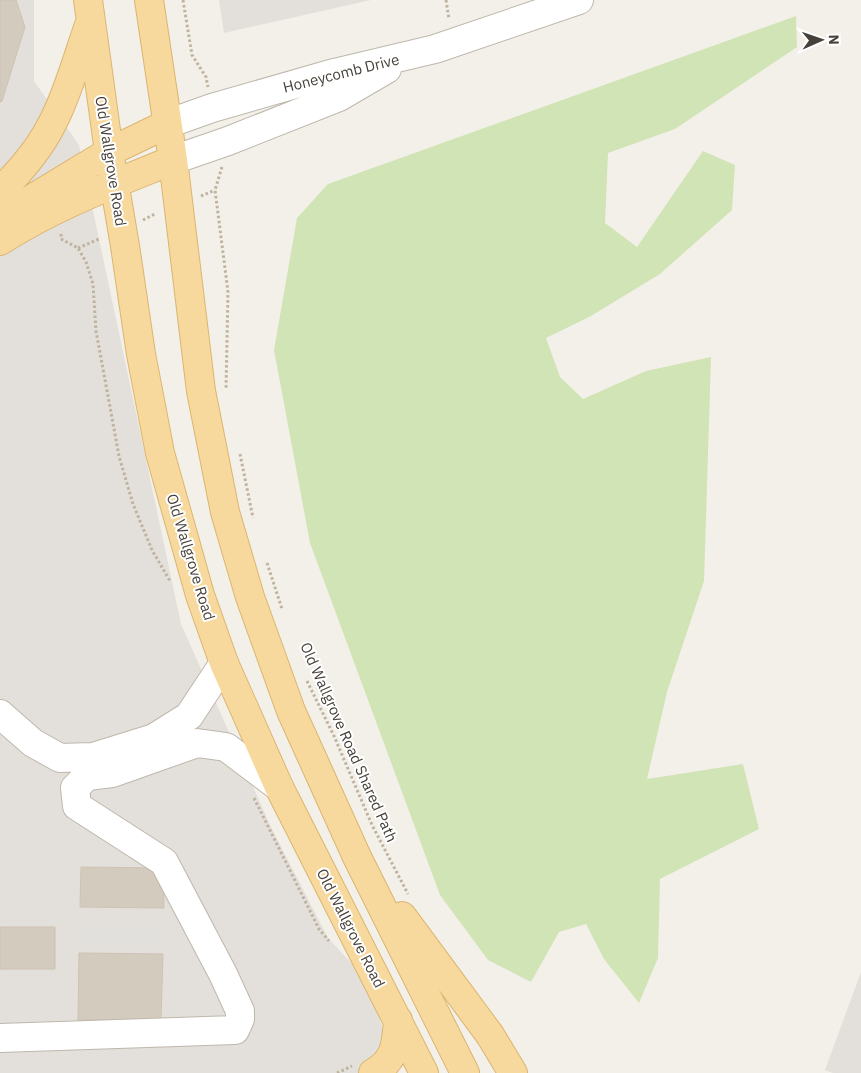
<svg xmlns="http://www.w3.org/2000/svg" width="861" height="1073" font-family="'IBM Plex Sans',sans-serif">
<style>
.industrial{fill:#e3dfda}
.green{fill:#d1e4b5}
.parking{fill:#e2e0dd}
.building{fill:#d4cbbf;stroke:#cec2b3}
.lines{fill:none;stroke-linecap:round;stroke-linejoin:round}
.minor-casing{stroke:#beb7ac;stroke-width:30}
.major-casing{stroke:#dbb56f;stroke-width:30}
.path{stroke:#bfb29e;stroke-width:3;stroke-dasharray:2.5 2.5;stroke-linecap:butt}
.minor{stroke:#fff;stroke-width:28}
.major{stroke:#f7d99e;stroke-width:28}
.labels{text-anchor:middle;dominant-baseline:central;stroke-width:4;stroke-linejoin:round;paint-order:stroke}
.street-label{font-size:15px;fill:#464038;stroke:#fff}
</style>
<rect width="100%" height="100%" fill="#f3f0e9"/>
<path class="industrial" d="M 0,0 L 34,0 L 34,81 L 79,145 L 181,624 L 271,827 L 328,938 L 353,965 L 374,1001 L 383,1029 L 381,1044 L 374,1063 L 361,1073 L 0,1073 Z
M 219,0 L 371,0 L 224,33 Z
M 861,972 L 861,1073 L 833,1073 L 825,1070 Z"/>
<path class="green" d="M 796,16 L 797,47 L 675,129 L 608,153 L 605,223 L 637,247 L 703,151 L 735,165 L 732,210 L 660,274 L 591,316 L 546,338 L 560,377 L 583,399 L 646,371 L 711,357 L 704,581 L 667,692 L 647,779 L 743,764 L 759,829 L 660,879 L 658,958 L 639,1003 L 604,959 L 586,924 L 559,932 L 531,982 L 488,960 L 440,895 L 310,543 L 274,350 L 297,218 L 328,184 Z"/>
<path class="parking" d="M 82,927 L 161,927 L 161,945 L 82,945 Z"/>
<path class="building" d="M 0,0 L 16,0 L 25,27 L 2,101 L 0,102 Z
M 81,867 L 163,868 L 164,908 L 80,907 Z
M 0,927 L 55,927 L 55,969 L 0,969 Z
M 79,953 L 163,954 L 161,1020 L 78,1020 Z"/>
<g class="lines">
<g class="minor-casing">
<path id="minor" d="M 167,124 L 212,108 L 334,73 L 435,49 L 579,0
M 173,160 L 228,141 L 339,97 L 387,69
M 0,714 L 33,743 L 60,758 L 93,757 L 154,738 L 189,716 L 224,663
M 0,1038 L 235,1030 L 240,1019 L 240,1011 L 223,974 L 164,862 L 77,806 L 75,788 L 87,776 L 112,773 L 197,743 L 226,747 L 279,787"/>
</g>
<g class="major-casing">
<path id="major" d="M 88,0 L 109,152 L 125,246 L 141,354 L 160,453 L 200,595 L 224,663 L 279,787 L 424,1073
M 149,0 L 173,160 L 201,391 L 225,512 L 250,597 L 291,711 L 357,857 L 465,1073
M 0,191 C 22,170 41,147 54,120 C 69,90 78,56 89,25
M 0,218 L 109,152 L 167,124
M 0,241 C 54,206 114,184 173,160
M 402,916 L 490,1035 L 513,1073
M 373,1073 C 396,1060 396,1044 398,1020"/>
</g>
<path class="path" d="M 183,0 L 192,55 L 206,77 L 208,87
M 446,0 L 449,19
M 222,167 L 215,190 L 228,292 L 226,389
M 201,196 L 215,190
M 143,220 L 155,214
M 61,234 L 61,239 L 78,248 L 86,262 L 93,284 L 96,331 L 119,456 L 133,504 L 152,550 L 170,581
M 78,248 L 101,238
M 240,454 L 253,518
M 267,563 L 282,609
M 307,681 L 334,736 L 372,825 L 408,894
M 254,798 L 319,929 L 329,941
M 337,1073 L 352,1066"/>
<use href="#minor" class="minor"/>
<use href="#major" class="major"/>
</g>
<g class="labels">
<g class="street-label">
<text transform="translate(341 73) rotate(-14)">Honeycomb Drive</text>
<text transform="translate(111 161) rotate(81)">Old Wallgrove Road</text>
<text transform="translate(191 557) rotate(73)">Old Wallgrove Road</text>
<text transform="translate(349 742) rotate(66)">Old Wallgrove Road Shared Path</text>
<text transform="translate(351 928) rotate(63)">Old Wallgrove Road</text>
</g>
</g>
<g transform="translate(821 40) rotate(88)" stroke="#ffffff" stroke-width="4" paint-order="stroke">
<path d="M0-4L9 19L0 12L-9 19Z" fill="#464038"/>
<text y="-8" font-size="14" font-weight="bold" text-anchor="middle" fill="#464038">N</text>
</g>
</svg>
